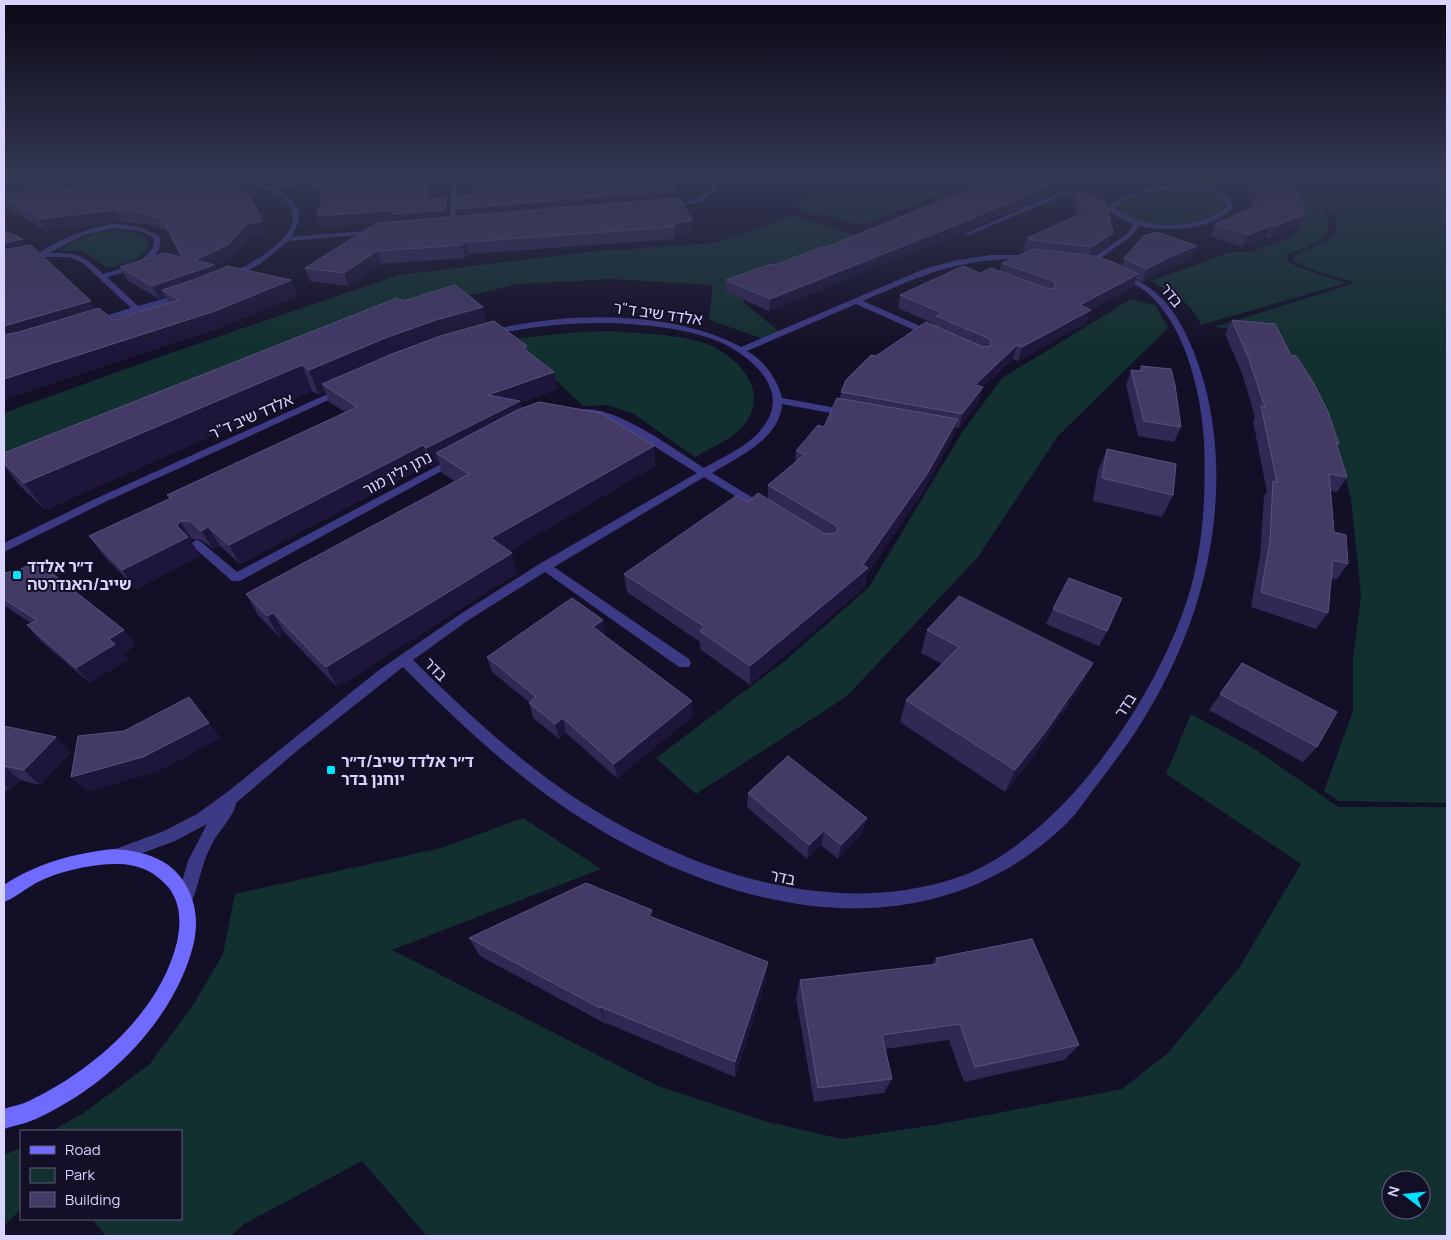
<svg xmlns="http://www.w3.org/2000/svg" width="1451" height="1240" font-family="Manrope,'Noto Sans Hebrew',sans-serif">
<style>
.green{fill:#12302f;fill-rule:evenodd}
.lines{fill:none;stroke-linecap:round;stroke-linejoin:round}
.street{fill:#3d3a85;fill-rule:evenodd}
.secondary{fill:#6f6bff;fill-rule:evenodd}
.wall{fill:#312854}
.shaded-wall{fill:#1d163a}
.building{fill:#433a66;stroke:#5a527e}
.poi-dot{fill:#00e5ff;stroke:#130f26;stroke-width:2}
.labels{text-anchor:middle;dominant-baseline:central;stroke-width:4;stroke-linejoin:round;paint-order:stroke}
.street-label{font-size:16px;fill:#d9d4ff;stroke:#130f26}
.poi-label{font-size:16px;font-weight:bold;fill:#d9d4ff;stroke:#130f26;text-anchor:start}
</style>
<rect width="100%" height="100%" fill="#130f26"/>
<path class="green" d="M 801,176 L 987,176 L 862,225 L 794,207 L 808,196 L 804,178 Z
M 1208,176 C 1231,176 1256,173 1278,176 C 1299,179 1341,213 1325,235 C 1317,246 1298,250 1287,255 L 1287,260 L 1295,266 L 1346,283 L 1201,325 C 1191,301 1173,294 1151,281 L 1231,252 L 1251,252 L 1286,239 L 1296,233 L 1303,222 L 1301,205 L 1279,184 L 1260,177 L 1221,190 L 1206,186 Z
M 1285,176 L 1447,176 L 1447,803 L 1339,801 L 1324,791 L 1353,711 L 1353,658 L 1361,595 L 1351,499 L 1338,448 L 1321,404 L 1301,367 L 1278,334 L 1214,327 L 1355,283 L 1307,268 L 1294,261 L 1294,255 L 1328,241 L 1337,232 L 1335,219 L 1321,203 L 1304,185 Z
M 1176,188 C 1189,188 1224,189 1224,207 C 1199,228 1143,233 1118,210 L 1119,206 L 1136,197 Z
M 794,216 L 860,237 L 756,280 L 743,302 L 780,332 L 766,340 L 709,320 L 713,285 L 610,279 L 518,284 L 379,317 L 134,410 L 4,466 L 4,413 L 156,358 L 399,275 L 598,251 L 714,243 Z
M 115,231 L 133,232 L 145,237 L 149,247 C 139,261 125,264 108,268 L 83,251 L 62,251 C 77,237 95,232 115,231 Z
M 1131,299 L 1155,305 L 1168,328 L 1058,436 L 978,557 L 846,697 L 696,794 L 656,758 L 786,660 L 869,587 L 963,431 L 1002,378 Z
M 610,331 C 637,333 666,334 694,340 C 727,347 770,383 748,419 C 738,437 712,447 695,457 L 634,414 L 607,405 L 583,406 L 512,339 L 578,332 Z
M 1191,714 L 1255,749 L 1338,807 L 1447,807 L 1447,1236 L 427,1236 L 362,1161 L 244,1224 L 231,1236 L 106,1236 L 92,1219 L 181,1219 L 181,1131 L 51,1131 L 82,1114 L 150,1064 L 195,1002 L 223,954 L 235,894 L 441,848 L 523,818 L 601,869 L 392,950 L 658,1086 L 768,1122 L 842,1139 L 940,1124 L 1122,1089 L 1168,1053 L 1239,968 L 1301,864 L 1166,774 ZM 1391,1180 L 1421,1180 L 1421,1210 L 1391,1210 Z
M 21,1148 L 21,1209 L 4,1226 L 4,1155 Z"/>
<g class="lines">
<path class="street" d="M 321,176 L 332,176 L 278,190 C 298,204 306,214 291,237 L 378,230 L 380,231 L 380,233 L 288,241 L 260,264 L 233,279 L 227,279 L 227,275 C 257,262 328,222 272,191 C 258,183 240,183 224,180 L 224,178 L 251,181 L 273,187 Z
M 706,176 L 712,176 L 719,186 L 703,201 L 665,209 L 665,207 L 699,199 L 713,186 Z
M 454,178 L 457,180 L 456,226 L 453,228 L 450,226 L 451,180 Z
M 1177,184 C 1194,185 1230,185 1233,208 C 1209,231 1170,232 1139,226 L 1130,237 L 1088,267 L 1084,265 L 1085,263 L 1126,235 L 1134,224 L 1121,219 L 1110,211 L 1064,195 L 969,235 L 964,234 L 1058,193 L 1047,189 L 1049,186 L 1109,207 L 1111,204 C 1131,191 1153,186 1177,184 ZM 1177,188 C 1194,188 1212,189 1225,201 L 1227,207 C 1194,230 1149,232 1115,209 L 1116,206 L 1137,195 Z
M 113,224 C 131,225 144,227 159,236 C 168,262 125,272 107,277 L 138,306 L 183,293 L 187,295 L 186,297 L 140,312 L 92,324 L 92,320 L 131,308 L 83,263 L 69,257 L 40,257 L 36,255 C 60,238 85,229 113,224 ZM 113,228 L 141,231 L 154,238 C 155,261 121,269 103,274 C 83,254 76,253 49,253 L 84,235 Z
M 991,255 L 1032,255 L 1036,257 L 1032,259 C 962,257 925,274 863,301 L 936,333 L 936,337 L 930,337 L 856,304 L 747,351 C 764,360 778,380 782,398 L 847,410 L 852,413 L 847,416 L 782,404 C 780,439 738,457 712,473 L 768,507 L 769,509 L 768,511 L 760,511 L 704,477 L 554,567 L 689,659 L 691,663 L 689,667 L 679,667 L 545,572 L 470,619 L 413,660 C 463,709 514,757 572,796 C 682,868 825,921 956,878 C 1062,842 1162,691 1191,587 C 1204,540 1206,489 1204,440 C 1201,391 1184,318 1141,288 C 1134,283 1125,280 1117,276 C 1124,274 1129,276 1136,280 C 1174,297 1193,344 1204,382 C 1234,493 1207,613 1149,710 C 1133,738 1113,764 1093,790 C 1085,801 1077,813 1067,823 C 920,966 712,908 561,805 C 503,765 452,716 403,667 L 298,750 L 236,803 C 236,812 220,831 214,840 C 201,863 200,882 191,904 L 185,906 L 179,904 L 177,898 L 188,861 L 207,824 L 175,841 L 116,863 L 110,861 L 108,856 L 110,851 L 164,831 L 197,814 L 226,793 L 379,670 L 462,613 L 541,563 L 697,473 L 612,420 L 600,416 L 580,414 L 580,410 C 613,403 675,450 704,468 C 727,455 754,444 767,421 C 789,385 744,351 715,340 C 691,331 665,327 641,325 C 590,320 539,325 490,335 L 487,335 L 487,331 C 565,312 668,309 741,347 L 924,269 L 953,261 Z
M 341,388 L 346,391 L 344,393 L 105,502 L 4,552 L 4,543 L 97,498 Z
M 456,456 L 460,457 L 460,461 L 240,581 L 232,581 L 190,544 L 196,540 L 200,541 L 237,572 Z"/>
<path class="secondary" d="M 114,849 C 146,851 175,860 189,891 C 202,920 195,947 183,975 C 156,1037 101,1088 40,1117 C 29,1123 16,1125 4,1129 L 4,1109 C 12,1106 21,1105 29,1101 C 92,1071 160,1013 177,942 C 181,924 181,904 169,888 C 154,870 136,863 113,864 C 88,865 59,871 36,883 C 25,889 15,898 4,902 L 4,885 C 37,863 75,853 114,849 Z"/>
</g>
<path class="wall" d="M 4,176 L 51,184 L 74,192 L 73,179 L 72,176 L 258,176 L 252,179 L 241,177 L 244,184 L 236,189 L 268,233 L 252,236 L 233,257 L 215,266 L 217,271 L 297,296 L 222,327 L 4,399 L 4,221 L 12,235 L 27,246 L 96,309 L 113,320 L 169,303 L 166,297 L 159,299 L 127,280 L 120,267 L 181,257 L 168,231 L 146,224 L 120,222 L 46,231 L 7,208 L 4,203 Z
M 317,176 L 433,176 L 430,198 L 446,197 L 448,209 L 448,217 L 457,216 L 455,209 L 473,195 L 584,179 L 591,180 L 590,176 L 668,176 L 675,190 L 676,198 L 692,220 L 692,233 L 674,236 L 674,239 L 469,254 L 465,258 L 381,264 L 348,286 L 310,281 L 305,268 L 376,223 L 321,228 L 317,216 L 321,203 L 320,200 L 316,200 L 312,189 Z
M 1247,177 L 1302,210 L 1305,214 L 1299,226 L 1269,239 L 1266,238 L 1242,247 L 1210,236 L 1215,224 L 1254,208 L 1242,188 Z
M 1074,188 L 1109,245 L 1093,256 L 1122,266 L 1124,258 L 1191,259 L 1164,270 L 1142,282 L 1136,279 L 1133,287 L 1090,311 L 1086,323 L 1018,361 L 1013,359 L 982,388 L 979,401 L 959,428 L 956,428 L 953,437 L 923,492 L 867,574 L 865,587 L 750,685 L 700,649 L 700,642 L 627,592 L 624,574 L 748,502 L 768,499 L 768,485 L 795,463 L 796,451 L 824,427 L 840,398 L 841,392 L 876,356 L 934,326 L 934,324 L 898,308 L 900,295 L 980,273 L 1000,271 L 1002,263 L 1027,252 L 1023,250 L 1027,238 L 1078,215 L 1071,199 Z
M 1049,195 L 963,232 L 769,311 L 726,292 L 726,280 L 775,265 L 824,248 Z
M 403,301 L 487,322 L 527,346 L 528,352 L 554,372 L 557,389 L 520,403 L 522,408 L 654,446 L 655,466 L 509,551 L 517,573 L 337,687 L 285,633 L 279,637 L 258,615 L 246,594 L 456,482 L 442,473 L 439,462 L 432,466 L 429,464 L 240,564 L 220,546 L 213,549 L 201,540 L 192,539 L 191,541 L 200,556 L 136,589 L 103,555 L 89,536 L 170,499 L 167,495 L 345,412 L 329,402 L 325,392 L 319,395 L 312,391 L 45,510 L 17,483 L 4,465 L 4,453 Z
M 1232,320 L 1291,355 L 1339,444 L 1337,447 L 1347,477 L 1337,492 L 1331,491 L 1334,532 L 1348,564 L 1336,580 L 1331,578 L 1328,613 L 1316,629 L 1251,607 L 1260,556 L 1264,496 L 1267,492 L 1253,421 L 1255,417 L 1242,373 L 1225,334 Z
M 1141,366 L 1181,427 L 1174,442 L 1138,436 L 1126,385 L 1131,370 L 1139,371 Z
M 1107,449 L 1173,495 L 1162,517 L 1093,501 L 1098,471 Z
M 4,573 L 136,645 L 123,654 L 128,659 L 90,683 L 41,641 L 27,625 L 31,623 L 8,608 L 4,611 Z
M 1053,609 L 1107,631 L 1099,646 L 1046,624 Z
M 603,620 L 605,636 L 693,716 L 617,778 L 566,733 L 559,739 L 533,718 L 529,702 L 492,672 L 487,657 Z
M 927,630 L 1093,663 L 1081,686 L 1036,753 L 1005,792 L 900,722 L 906,700 L 942,664 L 921,653 Z
M 1242,663 L 1317,747 L 1303,762 L 1209,710 Z
M 4,726 L 71,752 L 40,785 L 20,780 L 10,790 L 4,789 Z
M 748,793 L 867,818 L 863,832 L 838,859 L 821,845 L 807,859 L 747,807 Z
M 652,910 L 653,918 L 766,979 L 735,1077 L 606,1023 L 606,1024 L 480,956 L 469,938 Z
M 936,958 L 1079,1045 L 1064,1060 L 964,1082 L 949,1040 L 885,1049 L 892,1079 L 884,1093 L 814,1102 L 796,998 L 800,980 L 932,965 Z"/>
<path class="shaded-wall" d="M 46,176 L 54,189 L 4,199 L 4,186 Z
M 72,176 L 142,176 L 76,184 Z
M 234,176 L 240,176 L 244,184 L 227,194 L 222,182 Z
M 251,176 L 258,176 L 252,179 Z
M 429,176 L 433,176 L 429,210 L 426,199 Z
M 1052,184 L 1049,195 L 963,232 L 769,311 L 770,299 Z
M 323,188 L 323,209 L 320,200 L 316,200 L 312,189 Z
M 675,190 L 676,202 L 458,221 L 455,209 Z
M 446,197 L 448,209 L 448,221 L 394,222 L 321,228 L 317,216 Z
M 1305,204 L 1299,216 L 1305,214 L 1299,226 L 1269,239 L 1275,226 Z
M 114,210 L 120,222 L 46,231 L 39,219 Z
M 692,220 L 692,233 L 674,236 L 674,239 L 674,224 Z
M 4,221 L 13,235 L 4,236 Z
M 263,221 L 268,233 L 252,236 L 233,257 L 215,266 L 220,278 L 162,290 L 166,297 L 159,299 L 152,286 L 195,260 L 247,224 Z
M 1272,225 L 1266,238 L 1242,247 L 1248,235 Z
M 1113,233 L 1109,245 L 1088,260 L 1092,247 Z
M 23,239 L 32,253 L 4,259 L 4,243 Z
M 466,242 L 469,254 L 465,258 L 462,245 Z
M 1197,246 L 1191,259 L 1164,270 L 1142,282 L 1147,269 L 1169,257 Z
M 377,251 L 381,264 L 348,286 L 344,273 Z
M 1138,274 L 1133,287 L 1090,311 L 1086,323 L 1018,361 L 1022,347 L 1080,305 Z
M 291,280 L 297,296 L 222,327 L 4,399 L 4,379 Z
M 91,301 L 100,317 L 4,345 L 4,326 Z
M 483,307 L 489,331 L 322,384 L 325,392 L 319,395 L 309,370 L 385,338 L 436,320 Z
M 1017,345 L 1013,359 L 982,388 L 979,401 L 959,428 L 962,414 L 975,385 Z
M 302,365 L 312,391 L 45,510 L 24,483 Z
M 554,372 L 557,389 L 520,403 L 524,419 L 436,453 L 439,462 L 432,466 L 426,448 L 488,395 Z
M 958,419 L 953,437 L 923,492 L 867,574 L 865,587 L 750,685 L 750,666 L 863,565 Z
M 423,445 L 429,464 L 240,564 L 229,545 Z
M 654,446 L 655,466 L 497,558 L 491,538 Z
M 180,521 L 192,539 L 191,541 L 200,556 L 136,589 L 122,570 L 177,526 Z
M 208,527 L 220,546 L 213,549 L 201,531 Z
M 512,553 L 517,573 L 337,687 L 326,667 Z
M 4,604 L 8,608 L 4,611 Z
M 273,613 L 285,633 L 279,637 L 267,616 Z
M 603,620 L 605,635 L 596,642 L 593,627 Z
M 124,630 L 136,645 L 123,654 L 128,659 L 90,683 L 76,668 L 109,639 Z
M 1093,663 L 1081,686 L 1036,753 L 1005,792 L 1015,770 Z
M 692,701 L 693,716 L 617,778 L 614,764 Z
M 563,718 L 566,733 L 559,739 L 555,724 Z
M 209,723 L 221,738 L 157,772 L 87,792 L 71,777 Z
M 56,737 L 71,752 L 40,785 L 24,770 Z
M 4,766 L 20,780 L 10,790 L 4,785 Z
M 867,818 L 863,832 L 838,859 L 841,845 Z
M 824,831 L 821,845 L 807,859 L 809,845 Z
M 652,910 L 655,929 L 649,916 Z
M 768,962 L 766,979 L 735,1077 L 735,1062 Z
M 601,1007 L 606,1023 L 606,1024 L 600,1008 Z"/>
<path class="building" d="M 4,176 L 46,176 L 4,186 Z
M 95,176 L 234,176 L 222,182 L 249,195 L 263,221 L 247,224 L 228,245 L 195,260 L 214,265 L 152,286 L 120,267 L 164,253 L 182,257 L 162,219 L 140,212 L 114,210 L 39,219 L 4,199 L 4,195 L 56,183 L 74,192 L 71,179 Z
M 317,176 L 429,176 L 426,199 L 446,197 L 445,210 L 392,214 L 399,210 L 317,216 L 323,198 L 320,198 L 323,188 L 312,189 Z
M 473,176 L 583,176 L 584,179 L 592,180 L 592,176 L 668,176 L 675,190 L 455,209 L 456,196 L 473,195 Z
M 1007,176 L 1032,176 L 1052,184 L 966,221 L 770,299 L 726,280 L 771,264 L 775,265 L 821,247 L 824,248 L 996,178 Z
M 1247,177 L 1289,180 L 1305,204 L 1301,207 L 1305,214 L 1275,226 L 1272,225 L 1248,235 L 1215,224 L 1263,203 Z
M 1074,188 L 1106,202 L 1113,233 L 1092,247 L 1037,241 L 1027,238 L 1085,212 Z
M 679,198 L 692,220 L 674,224 L 674,227 L 466,242 L 462,245 L 377,251 L 344,273 L 305,268 L 377,223 Z
M 4,231 L 23,239 L 4,243 Z
M 1157,232 L 1197,246 L 1169,257 L 1147,269 L 1124,258 L 1144,236 Z
M 31,245 L 91,301 L 4,326 L 4,250 Z
M 1033,249 L 1095,256 L 1113,262 L 1138,274 L 1080,305 L 1091,310 L 1022,347 L 1017,345 L 975,385 L 983,387 L 962,414 L 841,392 L 846,380 L 871,355 L 876,356 L 926,322 L 983,347 L 991,346 L 990,339 L 936,316 L 942,313 L 900,295 L 963,266 L 980,273 L 991,268 L 1046,288 L 1053,289 L 1055,287 L 1054,281 L 1002,263 Z
M 228,266 L 291,280 L 215,311 L 4,379 L 4,335 L 19,332 L 99,308 L 113,320 L 179,300 L 162,290 L 196,279 Z
M 455,285 L 483,307 L 436,320 L 385,338 L 309,370 L 302,365 L 24,483 L 4,463 L 4,453 L 397,298 L 403,301 Z
M 1232,320 L 1275,324 L 1291,355 L 1296,356 L 1313,382 L 1328,412 L 1339,444 L 1336,443 L 1347,477 L 1329,474 L 1334,532 L 1346,535 L 1348,564 L 1333,560 L 1328,613 L 1261,592 L 1270,541 L 1273,481 L 1277,482 L 1261,406 L 1265,407 L 1249,359 Z
M 494,321 L 527,346 L 523,348 L 554,372 L 488,395 L 520,401 L 426,448 L 423,445 L 229,545 L 208,527 L 201,531 L 190,521 L 180,521 L 177,526 L 188,537 L 122,570 L 89,536 L 171,498 L 167,495 L 357,407 L 322,384 L 392,354 L 440,336 Z
M 1141,366 L 1171,369 L 1175,385 L 1181,427 L 1144,421 L 1131,370 L 1142,371 Z
M 837,398 L 958,419 L 927,474 L 863,565 L 868,568 L 750,666 L 700,631 L 705,627 L 624,574 L 736,496 L 748,502 L 758,493 L 825,534 L 836,533 L 838,528 L 835,525 L 768,485 L 805,454 L 796,451 L 818,425 L 824,427 Z
M 539,402 L 601,413 L 654,446 L 491,538 L 512,553 L 326,667 L 273,613 L 267,616 L 246,594 L 469,474 L 436,453 L 517,410 Z
M 1107,449 L 1176,464 L 1173,495 L 1102,478 Z
M 34,562 L 53,574 L 124,630 L 109,639 L 115,644 L 76,668 L 27,625 L 37,620 L 4,599 L 4,573 L 19,570 Z
M 1069,578 L 1122,598 L 1107,631 L 1053,609 Z
M 959,596 L 1093,663 L 1046,731 L 1015,770 L 906,700 L 959,647 L 927,630 Z
M 572,598 L 603,620 L 593,627 L 692,701 L 614,764 L 563,718 L 555,724 L 529,703 L 536,697 L 487,657 Z
M 1242,663 L 1337,712 L 1317,747 L 1220,694 Z
M 189,697 L 209,723 L 143,757 L 71,777 L 78,736 L 124,731 Z
M 4,726 L 56,737 L 24,770 L 4,766 Z
M 788,756 L 867,818 L 841,845 L 824,831 L 809,845 L 748,793 Z
M 586,883 L 652,910 L 649,916 L 768,962 L 735,1062 L 601,1007 L 600,1008 L 469,938 Z
M 1032,939 L 1079,1045 L 975,1067 L 960,1024 L 882,1035 L 892,1079 L 818,1088 L 800,980 L 938,964 L 936,958 Z"/>
<linearGradient id="sky" x2="0" y2="1"><stop stop-color="#0a0815"/><stop offset="0.5" stop-color="#333752"/><stop offset="1" stop-color="#333752" stop-opacity="0"/></linearGradient>
<rect width="1451" height="350" fill="url(#sky)"/>
<g class="poi-dot">
<rect x="12" y="570" width="10" height="10" rx="2.5"/>
<rect x="326" y="765" width="10" height="10" rx="2.5"/>
</g>
<g class="labels">
<g class="street-label">
<text transform="translate(1172 295) rotate(51)">בדר</text>
<text transform="translate(658 313) rotate(8)">אלדד שיב ד"ר</text>
<text transform="translate(251 416) rotate(-24)">אלדד שיב ד"ר</text>
<text transform="translate(397 473) rotate(-28)">נתן ילין מור</text>
<text transform="translate(436 669) rotate(45)">בדר</text>
<text transform="translate(1125 705) rotate(-57)">בדר</text>
<text transform="translate(783 877) rotate(12)">בדר</text>
</g>
<g class="poi-label">
<text x="27" y="566">ד״ר אלדד<tspan x="27" dy="18">שייב/האנדרטה</tspan></text>
<text x="341" y="761">ד״ר אלדד שייב/ד״ר<tspan x="341" dy="18">יוחנן בדר</tspan></text>
</g>
</g>
<rect width="1451" height="1240" fill="none" stroke="#d9d4ff" stroke-width="10"/>
<rect x="20" y="1130" width="162" height="90" fill="#130f26" stroke="#625e7d"/>
<rect x="30" y="1146" width="25" height="8" fill="#6f6bff" stroke="#625e7d"/>
<text x="65" y="1155" font-size="15" fill="#d9d4ff">Road</text>
<rect x="30" y="1168" width="25" height="15" fill="#12302f" stroke="#625e7d"/>
<text x="65" y="1180" font-size="15" fill="#d9d4ff">Park</text>
<rect x="30" y="1192" width="25" height="15" fill="#433a66" stroke="#625e7d"/>
<text x="65" y="1205" font-size="15" fill="#d9d4ff">Building</text>
<g transform="translate(1406 1195) rotate(286)"><circle r="24" fill="#130f26" stroke="#625e7d"/>
<path d="M0-4L9 19L0 12L-9 19Z" fill="#00e5ff"/>
<text y="-8" font-size="14" font-weight="bold" text-anchor="middle" fill="#d9d4ff">N</text>
</g>
</svg>
